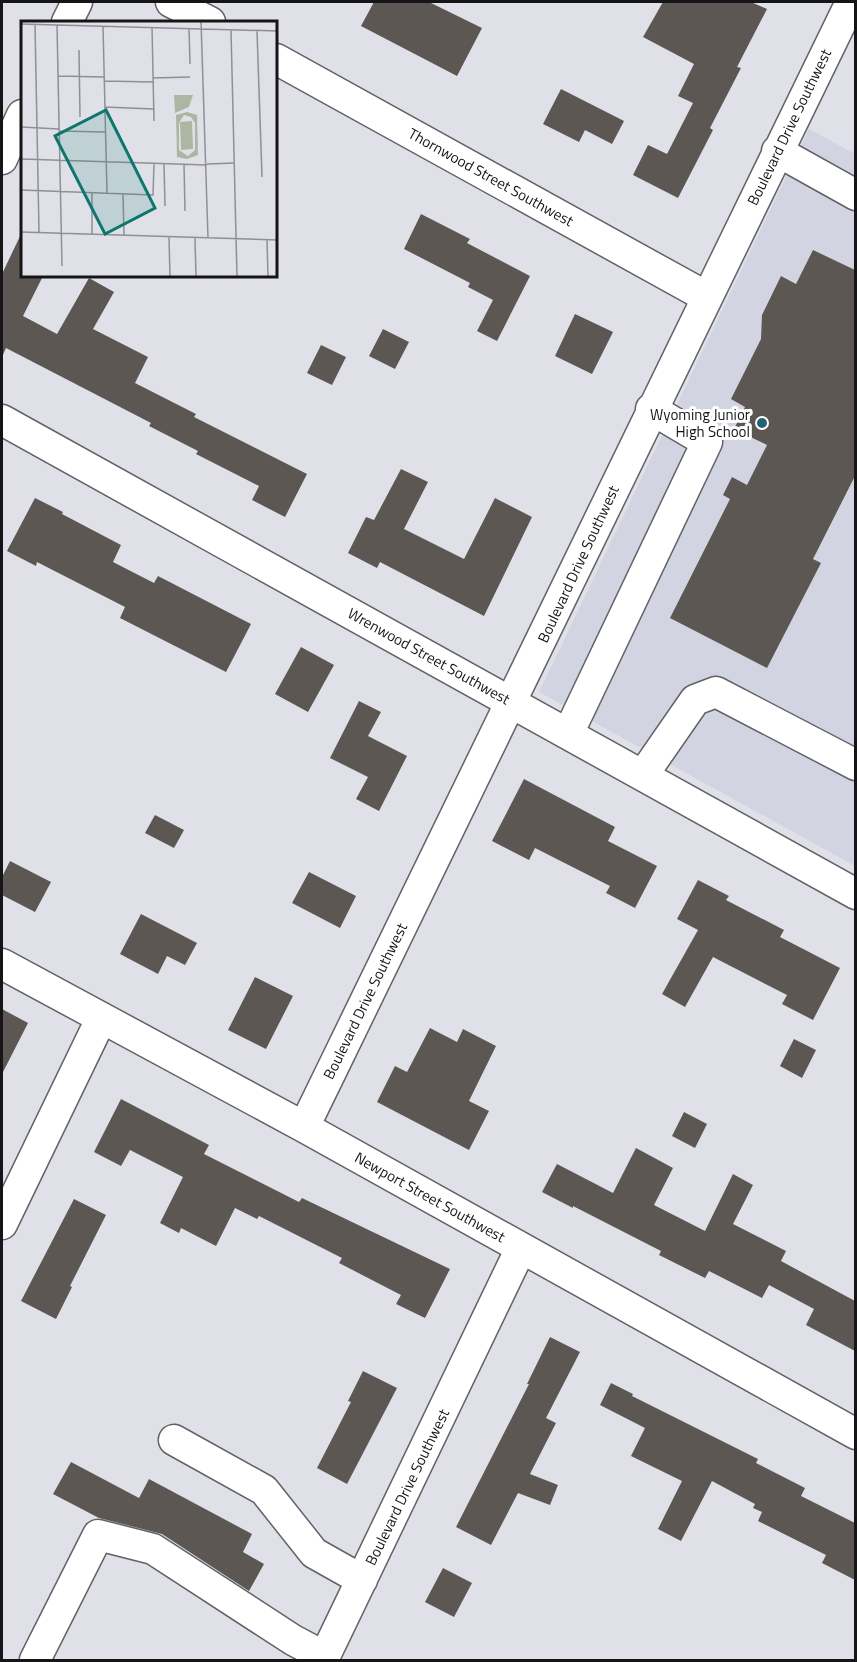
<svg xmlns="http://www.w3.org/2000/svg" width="857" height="1662" font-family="'Titillium Web',sans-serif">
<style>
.built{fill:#d3d4e2}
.building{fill:#5c5753}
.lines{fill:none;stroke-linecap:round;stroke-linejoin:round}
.minor-casing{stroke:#616167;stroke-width:33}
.minor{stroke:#fff;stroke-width:30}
.poi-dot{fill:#226177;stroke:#fff;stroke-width:2}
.labels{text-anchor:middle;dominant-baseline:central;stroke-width:6;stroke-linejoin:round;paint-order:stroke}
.street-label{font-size:15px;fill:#151517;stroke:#fff}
.poi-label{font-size:15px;fill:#151517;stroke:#fff;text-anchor:end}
.inset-road{fill:none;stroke:#8f8f94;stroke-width:1.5}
.view{fill:#0f766e;fill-opacity:0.15;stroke:#0f766e;stroke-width:3}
.inset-edge{fill:none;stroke:#151517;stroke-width:3}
</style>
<rect width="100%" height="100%" fill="#e0e1e8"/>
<path class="built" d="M 809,129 L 855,154 L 855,866 L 539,692 Z"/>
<path class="building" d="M 374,2 L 429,2 L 482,28 L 457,76 L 361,26 Z
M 663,2 L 751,2 L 767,9 L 737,67 L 741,68 L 710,128 L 713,130 L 678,198 L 633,175 L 648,145 L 667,154 L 693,103 L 678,96 L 694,64 L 643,37 Z
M 561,89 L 624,121 L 612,144 L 585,130 L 579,142 L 543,124 Z
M 421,214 L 470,239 L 467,243 L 530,276 L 497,341 L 477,331 L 493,300 L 468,287 L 470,283 L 404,249 Z
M 22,232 L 22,276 L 43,276 L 23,316 L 57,334 L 89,278 L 114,292 L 93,329 L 148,357 L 135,383 L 196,414 L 194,417 L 307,474 L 285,517 L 252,500 L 259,486 L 196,454 L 198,451 L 149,426 L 151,423 L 6,348 L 2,357 L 2,274 Z
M 813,250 L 855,270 L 855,476 L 813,559 L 821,563 L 767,668 L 670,618 L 730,499 L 723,495 L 732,477 L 747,485 L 767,445 L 734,429 L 745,407 L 731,399 L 761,339 L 762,315 L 781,276 L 796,284 Z
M 575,314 L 613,332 L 592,374 L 555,356 Z
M 383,329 L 409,342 L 395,369 L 369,356 Z
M 321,345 L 346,357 L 332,385 L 307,373 Z
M 401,469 L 428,482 L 404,529 L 464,559 L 495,498 L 532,517 L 484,616 L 380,562 L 377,568 L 348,553 L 366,517 L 374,520 Z
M 35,498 L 63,512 L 62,514 L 121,545 L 113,562 L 154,583 L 158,576 L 251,624 L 226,672 L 120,618 L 125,607 L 37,562 L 36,566 L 7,551 Z
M 301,647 L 334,665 L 308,712 L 275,694 Z
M 359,701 L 381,712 L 368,736 L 407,756 L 379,811 L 356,799 L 368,777 L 330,758 Z
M 524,779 L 615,827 L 608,841 L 657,866 L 635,908 L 606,893 L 610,886 L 535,848 L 529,860 L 492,841 Z
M 155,815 L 184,830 L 174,848 L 145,833 Z
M 10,861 L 51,882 L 35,912 L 2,895 L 2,877 Z
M 309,872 L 356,896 L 340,928 L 292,903 Z
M 698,880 L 729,896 L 726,900 L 784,930 L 780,937 L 840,968 L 813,1020 L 782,1004 L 787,995 L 713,957 L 685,1007 L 662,994 L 698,930 L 677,919 Z
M 141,914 L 197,943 L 185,965 L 167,956 L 158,974 L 120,954 Z
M 255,977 L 293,996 L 266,1049 L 228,1030 Z
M 2,1009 L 28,1023 L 2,1074 Z
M 430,1028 L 457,1042 L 463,1029 L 496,1046 L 469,1101 L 489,1111 L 469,1150 L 377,1102 L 395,1066 L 407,1072 Z
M 794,1039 L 816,1050 L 802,1078 L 780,1066 Z
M 121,1099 L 209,1145 L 204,1154 L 299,1202 L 302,1198 L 450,1269 L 425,1318 L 396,1304 L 401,1295 L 339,1263 L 342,1258 L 259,1216 L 257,1219 L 235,1208 L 216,1246 L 181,1228 L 179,1233 L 160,1223 L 183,1177 L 130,1150 L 121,1166 L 94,1152 Z
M 684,1112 L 707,1124 L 695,1148 L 672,1136 Z
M 636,1148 L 673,1168 L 654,1205 L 705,1231 L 733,1174 L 753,1185 L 733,1224 L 786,1251 L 781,1261 L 855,1301 L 855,1351 L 806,1325 L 814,1309 L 769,1285 L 762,1298 L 709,1271 L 705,1278 L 659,1255 L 661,1251 L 573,1206 L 573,1208 L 542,1192 L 557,1164 L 613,1193 Z
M 74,1199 L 106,1215 L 70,1286 L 72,1287 L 56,1319 L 21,1301 Z
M 550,1337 L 580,1352 L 546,1418 L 556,1423 L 530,1474 L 558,1485 L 550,1505 L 518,1493 L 491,1545 L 456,1527 L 529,1384 L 527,1384 Z
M 363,1371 L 397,1388 L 347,1484 L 317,1468 L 351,1402 L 348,1401 Z
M 611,1383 L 633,1394 L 632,1396 L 758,1459 L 756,1463 L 805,1488 L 801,1496 L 855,1523 L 855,1580 L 822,1563 L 826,1555 L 758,1521 L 762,1512 L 753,1508 L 755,1504 L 712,1481 L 681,1541 L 658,1529 L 682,1481 L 631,1456 L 645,1428 L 600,1405 Z
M 71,1462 L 139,1498 L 149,1479 L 252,1534 L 243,1552 L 264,1564 L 249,1591 L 162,1534 L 99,1518 L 53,1494 Z
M 443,1568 L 472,1583 L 454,1617 L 425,1602 Z"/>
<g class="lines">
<g class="minor-casing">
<path id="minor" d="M 171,2 L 210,22
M 67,22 L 77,2
M 276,59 L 705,296
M 777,151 L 856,195
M 2,159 L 22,115
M 2,420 L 856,894
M 568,734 L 707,442 L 651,409
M 643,775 L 695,700 L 716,692 L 856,765
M 2,964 L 304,1127 L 856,1434
M 304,1127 C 487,752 666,375 851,2
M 2,1224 L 101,1019
M 174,1440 L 264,1490 L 314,1553 L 362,1580
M 35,1660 L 98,1535 L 153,1549 L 293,1640 L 325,1657
M 323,1660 L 521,1248"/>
</g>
<use href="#minor" class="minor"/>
</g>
<circle class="poi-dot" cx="762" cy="423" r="6"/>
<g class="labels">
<g class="street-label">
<text transform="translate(789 127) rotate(-64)">Boulevard Drive Southwest</text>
<text transform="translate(491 177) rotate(29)">Thornwood Street Southwest</text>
<text transform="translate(578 564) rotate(-65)">Boulevard Drive Southwest</text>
<text transform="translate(429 656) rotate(29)">Wrenwood Street Southwest</text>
<text transform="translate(365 1001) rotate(-64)">Boulevard Drive Southwest</text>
<text transform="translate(430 1197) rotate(29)">Newport Street Southwest</text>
<text transform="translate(407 1487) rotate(-64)">Boulevard Drive Southwest</text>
</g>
<g class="poi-label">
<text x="750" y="414">Wyoming Junior<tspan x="750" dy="17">High School</tspan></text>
</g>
</g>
<g transform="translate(21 21)">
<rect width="256" height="256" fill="#e0e1e8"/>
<path d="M 172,74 L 168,86 L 154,92 L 153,74 ZM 166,91 L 176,94 L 177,134 L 166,138 L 156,136 L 155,94 ZM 163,94 L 170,96 L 174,102 L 174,129 L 167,135 L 158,129 L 158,102 ZM 171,100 L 172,128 L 160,129 L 159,101 Z" fill="#acb6a2" fill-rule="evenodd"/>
<path class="inset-road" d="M 180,0 L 187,217M 0,3 L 257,10M 14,3 L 18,211M 36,4 L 41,245M 82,5 L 86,172M 131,6 L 133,100M 168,8 L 169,43M 210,9 L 216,256M 236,10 L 241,156M 58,29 L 59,96M 37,55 L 83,56M 132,57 L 169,56M 83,60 L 132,61M 84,86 L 132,88M 0,106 L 38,108M 38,110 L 84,111M 0,138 L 186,144M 143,143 L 144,185M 186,143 L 214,142M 163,144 L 164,190M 0,169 L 132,174 L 133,143M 71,172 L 71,213M 102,173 L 103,214M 0,211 L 257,219M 148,216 L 149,256M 174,217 L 175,256M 246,219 L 247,256"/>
<path class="view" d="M 85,89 L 134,187 L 84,213 L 34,115 Z"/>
<rect width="256" height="256" class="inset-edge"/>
</g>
<rect width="857" height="1662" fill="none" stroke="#151517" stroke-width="6"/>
</svg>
